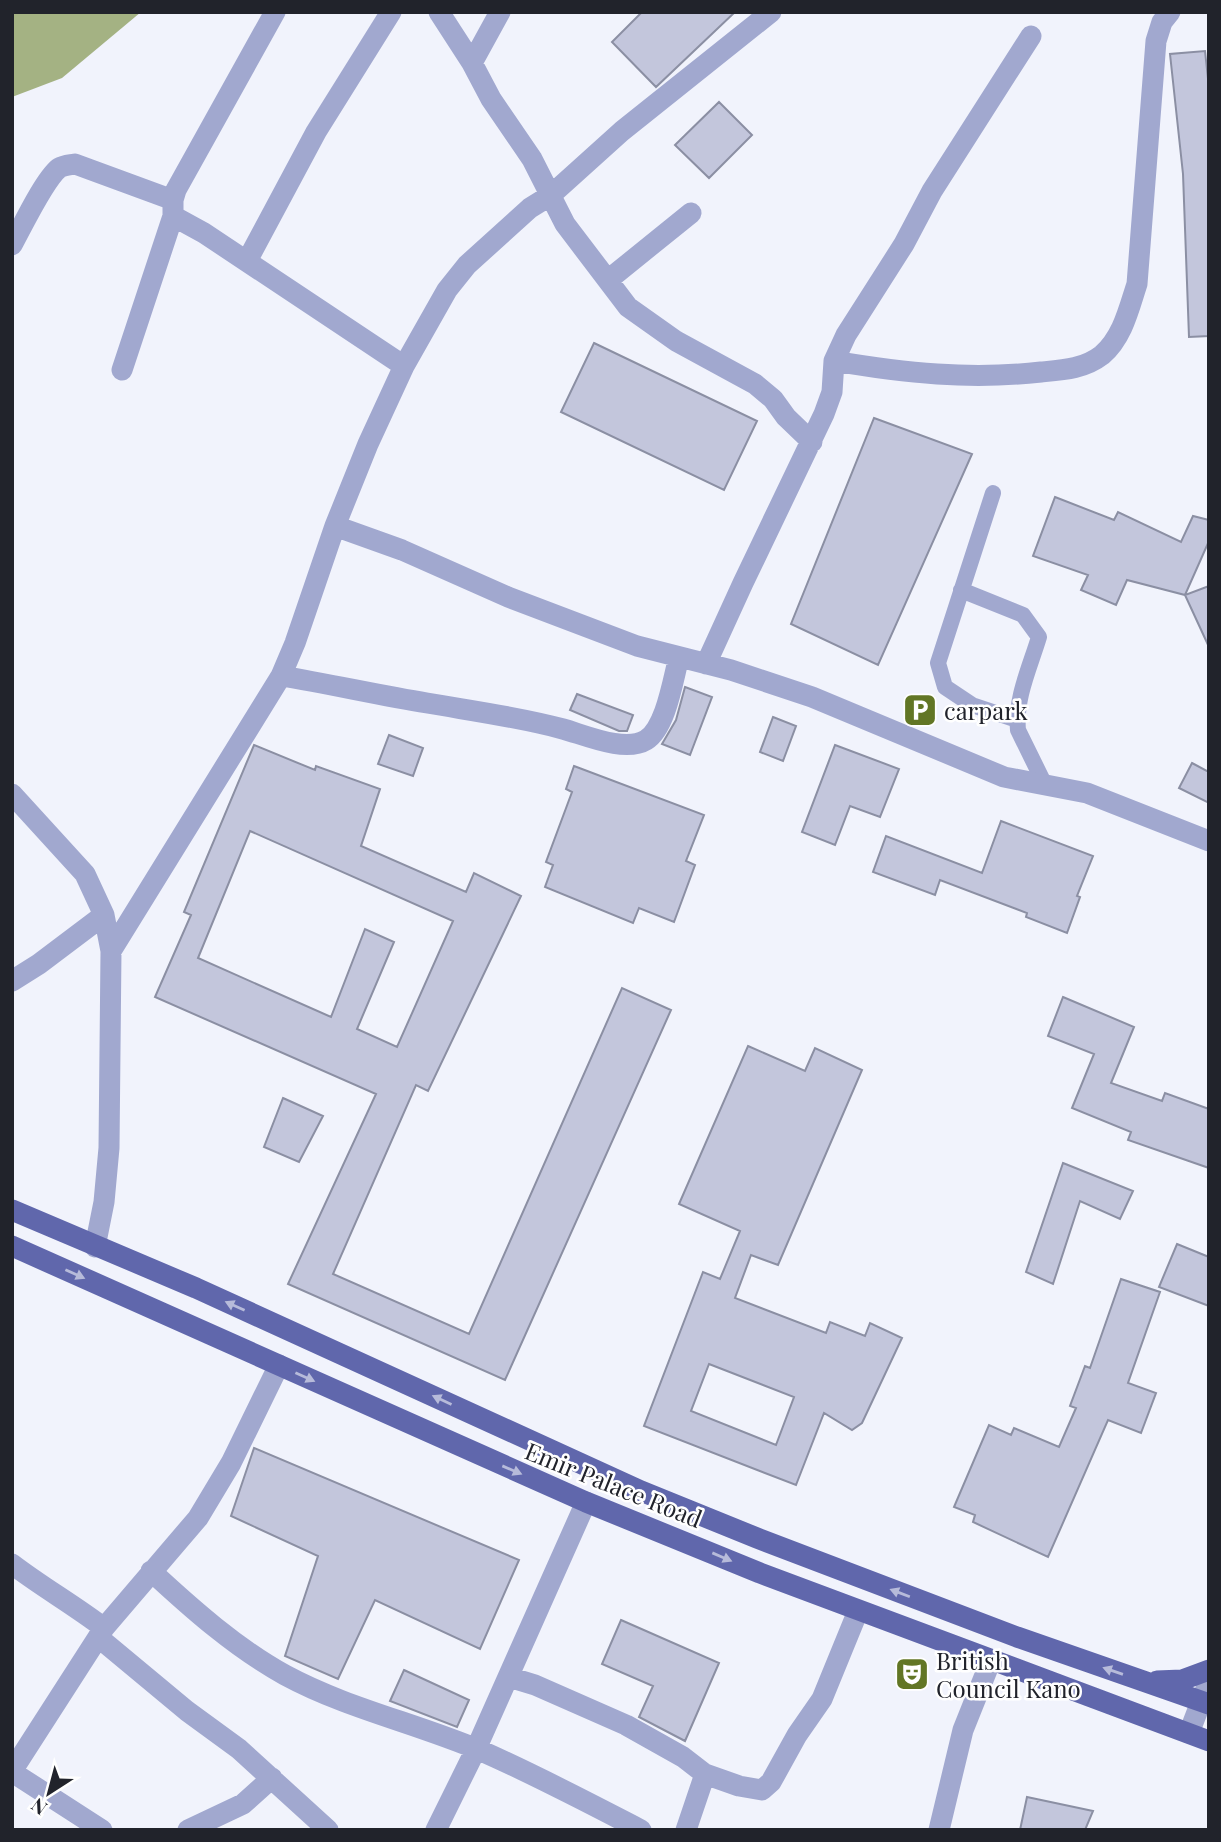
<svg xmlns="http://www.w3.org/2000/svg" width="1221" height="1842" font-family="'Playfair Display',serif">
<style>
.water{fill:#a4b283}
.building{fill:#c3c6dc;stroke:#8b8fa3;stroke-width:2;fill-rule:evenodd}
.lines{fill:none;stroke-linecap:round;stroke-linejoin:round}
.service{stroke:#a1a8cf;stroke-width:16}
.minor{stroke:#a1a8cf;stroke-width:21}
.tertiary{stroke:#a1a8cf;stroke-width:21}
.primary{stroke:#6067ac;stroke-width:21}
.oneway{fill:#b7bbda}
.labels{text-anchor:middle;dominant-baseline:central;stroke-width:5;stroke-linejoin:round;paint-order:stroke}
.poi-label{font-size:24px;fill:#21232b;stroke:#fff;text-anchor:start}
.street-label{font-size:24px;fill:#21232b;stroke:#fff}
</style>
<rect width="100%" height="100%" fill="#f1f3fc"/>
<path class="water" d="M 12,12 L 141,12 L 62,78 L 12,97 Z"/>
<path class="building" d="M 642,12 L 735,12 L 656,87 L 612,42 Z
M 1205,51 L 1209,88 L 1209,336 L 1189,337 L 1183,174 L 1170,54 Z
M 719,102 L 752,135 L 709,178 L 675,145 Z
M 594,343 L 757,421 L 724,490 L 561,412 Z
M 874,418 L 972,454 L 878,665 L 791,624 Z
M 1055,497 L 1114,520 L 1118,512 L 1181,542 L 1193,516 L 1209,520 L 1209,541 L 1185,595 L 1127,580 L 1116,605 L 1081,590 L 1088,575 L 1033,556 Z
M 1209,586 L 1209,647 L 1185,595 Z
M 685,687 L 712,697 L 690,755 L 662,744 L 676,720 Z
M 577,694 L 633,715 L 627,731 L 619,731 L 570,710 Z
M 773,717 L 796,726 L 783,761 L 760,752 Z
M 389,735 L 423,748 L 413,776 L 378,764 Z
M 254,745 L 315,770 L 316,766 L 380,789 L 361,846 L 466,892 L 474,873 L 521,896 L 428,1091 L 416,1085 L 333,1274 L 469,1334 L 622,988 L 671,1010 L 505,1380 L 288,1284 L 376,1094 L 155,997 L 191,915 L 184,912 ZM 250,831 L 453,921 L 397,1047 L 357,1029 L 394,942 L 365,929 L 331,1017 L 198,958 Z
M 835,745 L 899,769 L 880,817 L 850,806 L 835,845 L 802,832 Z
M 1192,763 L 1209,772 L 1209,803 L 1179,788 Z
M 574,766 L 704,815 L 686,861 L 695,865 L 674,922 L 639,908 L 633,923 L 545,887 L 553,865 L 546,862 L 572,792 L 566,789 Z
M 1001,821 L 1093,856 L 1077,896 L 1080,897 L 1067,933 L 1026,917 L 1027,913 L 940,880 L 935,895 L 873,872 L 886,836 L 982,873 Z
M 1063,997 L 1134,1027 L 1111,1083 L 1162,1101 L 1165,1093 L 1209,1109 L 1209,1168 L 1128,1140 L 1131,1132 L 1072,1108 L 1094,1054 L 1048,1036 Z
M 748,1046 L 805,1071 L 815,1048 L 862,1070 L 778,1265 L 751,1255 L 735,1298 L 826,1333 L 830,1322 L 865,1336 L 870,1323 L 902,1338 L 862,1423 L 852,1430 L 824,1413 L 796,1485 L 644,1426 L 703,1272 L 720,1279 L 740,1231 L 679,1204 ZM 709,1364 L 794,1397 L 776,1445 L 691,1411 Z
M 283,1098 L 323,1116 L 299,1162 L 264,1147 Z
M 1063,1163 L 1133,1191 L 1120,1219 L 1080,1201 L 1053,1284 L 1026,1272 Z
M 1177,1244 L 1209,1257 L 1209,1306 L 1159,1287 Z
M 1121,1279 L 1160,1292 L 1128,1383 L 1156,1393 L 1141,1433 L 1108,1420 L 1048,1557 L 973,1522 L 975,1515 L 954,1507 L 989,1425 L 1011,1435 L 1014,1428 L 1059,1447 L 1076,1408 L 1070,1406 L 1085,1366 L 1090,1368 Z
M 254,1448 L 519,1560 L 480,1649 L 375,1600 L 338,1679 L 285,1656 L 318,1556 L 231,1516 Z
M 621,1620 L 719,1663 L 685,1741 L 639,1717 L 653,1686 L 602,1664 Z
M 404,1670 L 469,1700 L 457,1727 L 390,1701 Z
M 1027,1797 L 1093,1811 L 1085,1830 L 1020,1830 Z"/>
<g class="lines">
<path class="service" d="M 993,493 L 938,663 L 945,687 L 972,705 L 1017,720
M 961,590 L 1023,615 L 1039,637 C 1030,667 1015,698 1018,730 L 1045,785"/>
<path class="minor" d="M 439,12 L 472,63 L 491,99 L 532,159 L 565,224 L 628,307 L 676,341 L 755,384 L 773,399 L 786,417 L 812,442
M 472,63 L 500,12
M 173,216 L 204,233 L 404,366
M 12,245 C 22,227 44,180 59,168 C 64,165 70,165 75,164 L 173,200
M 247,261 L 316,132 L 391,12
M 608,280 L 691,213
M 834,361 C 905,373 969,380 1041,372 C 1063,370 1084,369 1102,355 C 1123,337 1129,308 1137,284 L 1156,41 L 1162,22 L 1170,12
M 122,370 L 173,216 L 173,200 L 176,190 L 275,12
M 335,526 L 402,550 L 508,597 L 637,646 L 731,670 L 812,697 L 1004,777 L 1087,793 L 1209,841
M 706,664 L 743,583 L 824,414 L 832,392 L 834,361 L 846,335 L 904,244 L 932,191 L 1031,36
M 281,676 C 330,684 378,695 427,703 C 473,711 519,717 563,729 C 585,735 625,753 646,740 C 666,728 673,679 679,657
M 12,794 L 85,874 L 104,915 L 111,951 L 109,1148 L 104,1202 L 95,1247
M 111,951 L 281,676 L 295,643 L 335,526 L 368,444 L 404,366 L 447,290 L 467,265 L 530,208 L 551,195 L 622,131 L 771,12
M 12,981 L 39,964 L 104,915
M 12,1564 C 42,1587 74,1605 104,1628
M 151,1571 C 192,1609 236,1648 285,1675 C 346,1708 415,1723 479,1750 C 534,1774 587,1802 641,1830
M 98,1637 L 187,1711 L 239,1749 L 328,1830
M 509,1677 L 535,1685 L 626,1725 L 683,1757 L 705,1774 L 739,1786 L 762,1790 L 771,1782 L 797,1735 L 822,1699 L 858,1611
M 12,1771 L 104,1628 L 198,1518 L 231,1463 L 279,1365
M 12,1772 L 102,1830
M 188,1830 L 243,1804 L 272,1778
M 436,1830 L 476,1749 L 586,1502
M 686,1830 L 705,1774
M 939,1830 L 963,1730 L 991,1660"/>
<path class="tertiary" d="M 1189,1733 L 1209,1681"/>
<path class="primary" d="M 12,1210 L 196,1288 L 641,1491 L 757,1538 L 1017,1637 L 1209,1704
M 12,1246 L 586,1502 L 760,1573 L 1209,1741
M 1157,1681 L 1182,1680 L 1209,1670"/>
</g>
<defs><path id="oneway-solid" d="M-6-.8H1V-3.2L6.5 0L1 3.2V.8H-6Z" transform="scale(1.75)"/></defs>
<g class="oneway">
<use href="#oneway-solid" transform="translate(75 1274) rotate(24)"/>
<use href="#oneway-solid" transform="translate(235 1306) rotate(-156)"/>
<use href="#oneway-solid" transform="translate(305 1377) rotate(24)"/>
<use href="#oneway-solid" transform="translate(442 1400) rotate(-155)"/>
<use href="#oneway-solid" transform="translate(512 1470) rotate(23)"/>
<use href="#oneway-solid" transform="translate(722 1557) rotate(23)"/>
<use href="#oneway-solid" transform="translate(900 1593) rotate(-159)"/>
<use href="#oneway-solid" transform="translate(1113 1671) rotate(-161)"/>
</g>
<defs>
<g id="parking-square" transform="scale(1.75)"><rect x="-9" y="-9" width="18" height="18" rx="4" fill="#627625" stroke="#fff"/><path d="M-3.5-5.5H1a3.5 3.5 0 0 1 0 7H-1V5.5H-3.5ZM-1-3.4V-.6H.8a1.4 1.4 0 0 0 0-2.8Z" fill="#fff"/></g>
<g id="theatre-square" transform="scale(1.75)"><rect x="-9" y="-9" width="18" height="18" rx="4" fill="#627625" stroke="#fff"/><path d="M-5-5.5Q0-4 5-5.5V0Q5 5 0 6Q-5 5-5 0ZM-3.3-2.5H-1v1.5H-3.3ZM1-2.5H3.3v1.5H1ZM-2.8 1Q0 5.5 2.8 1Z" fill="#fff"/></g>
</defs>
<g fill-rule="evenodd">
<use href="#parking-square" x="920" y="710"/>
<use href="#theatre-square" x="912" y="1674"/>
</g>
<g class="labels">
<g class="poi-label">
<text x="944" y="710">carpark</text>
<text x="936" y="1660">British<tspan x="936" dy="28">Council Kano</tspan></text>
</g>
<g class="street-label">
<text transform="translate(614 1484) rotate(22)">Emir Palace Road</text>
</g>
</g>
<rect width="1221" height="1842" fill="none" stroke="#21232b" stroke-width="28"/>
<g transform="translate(49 1793) rotate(216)" stroke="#ffffff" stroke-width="5" paint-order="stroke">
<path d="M0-5L12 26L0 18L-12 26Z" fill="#21232b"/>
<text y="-10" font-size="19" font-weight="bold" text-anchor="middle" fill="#21232b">N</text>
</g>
</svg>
